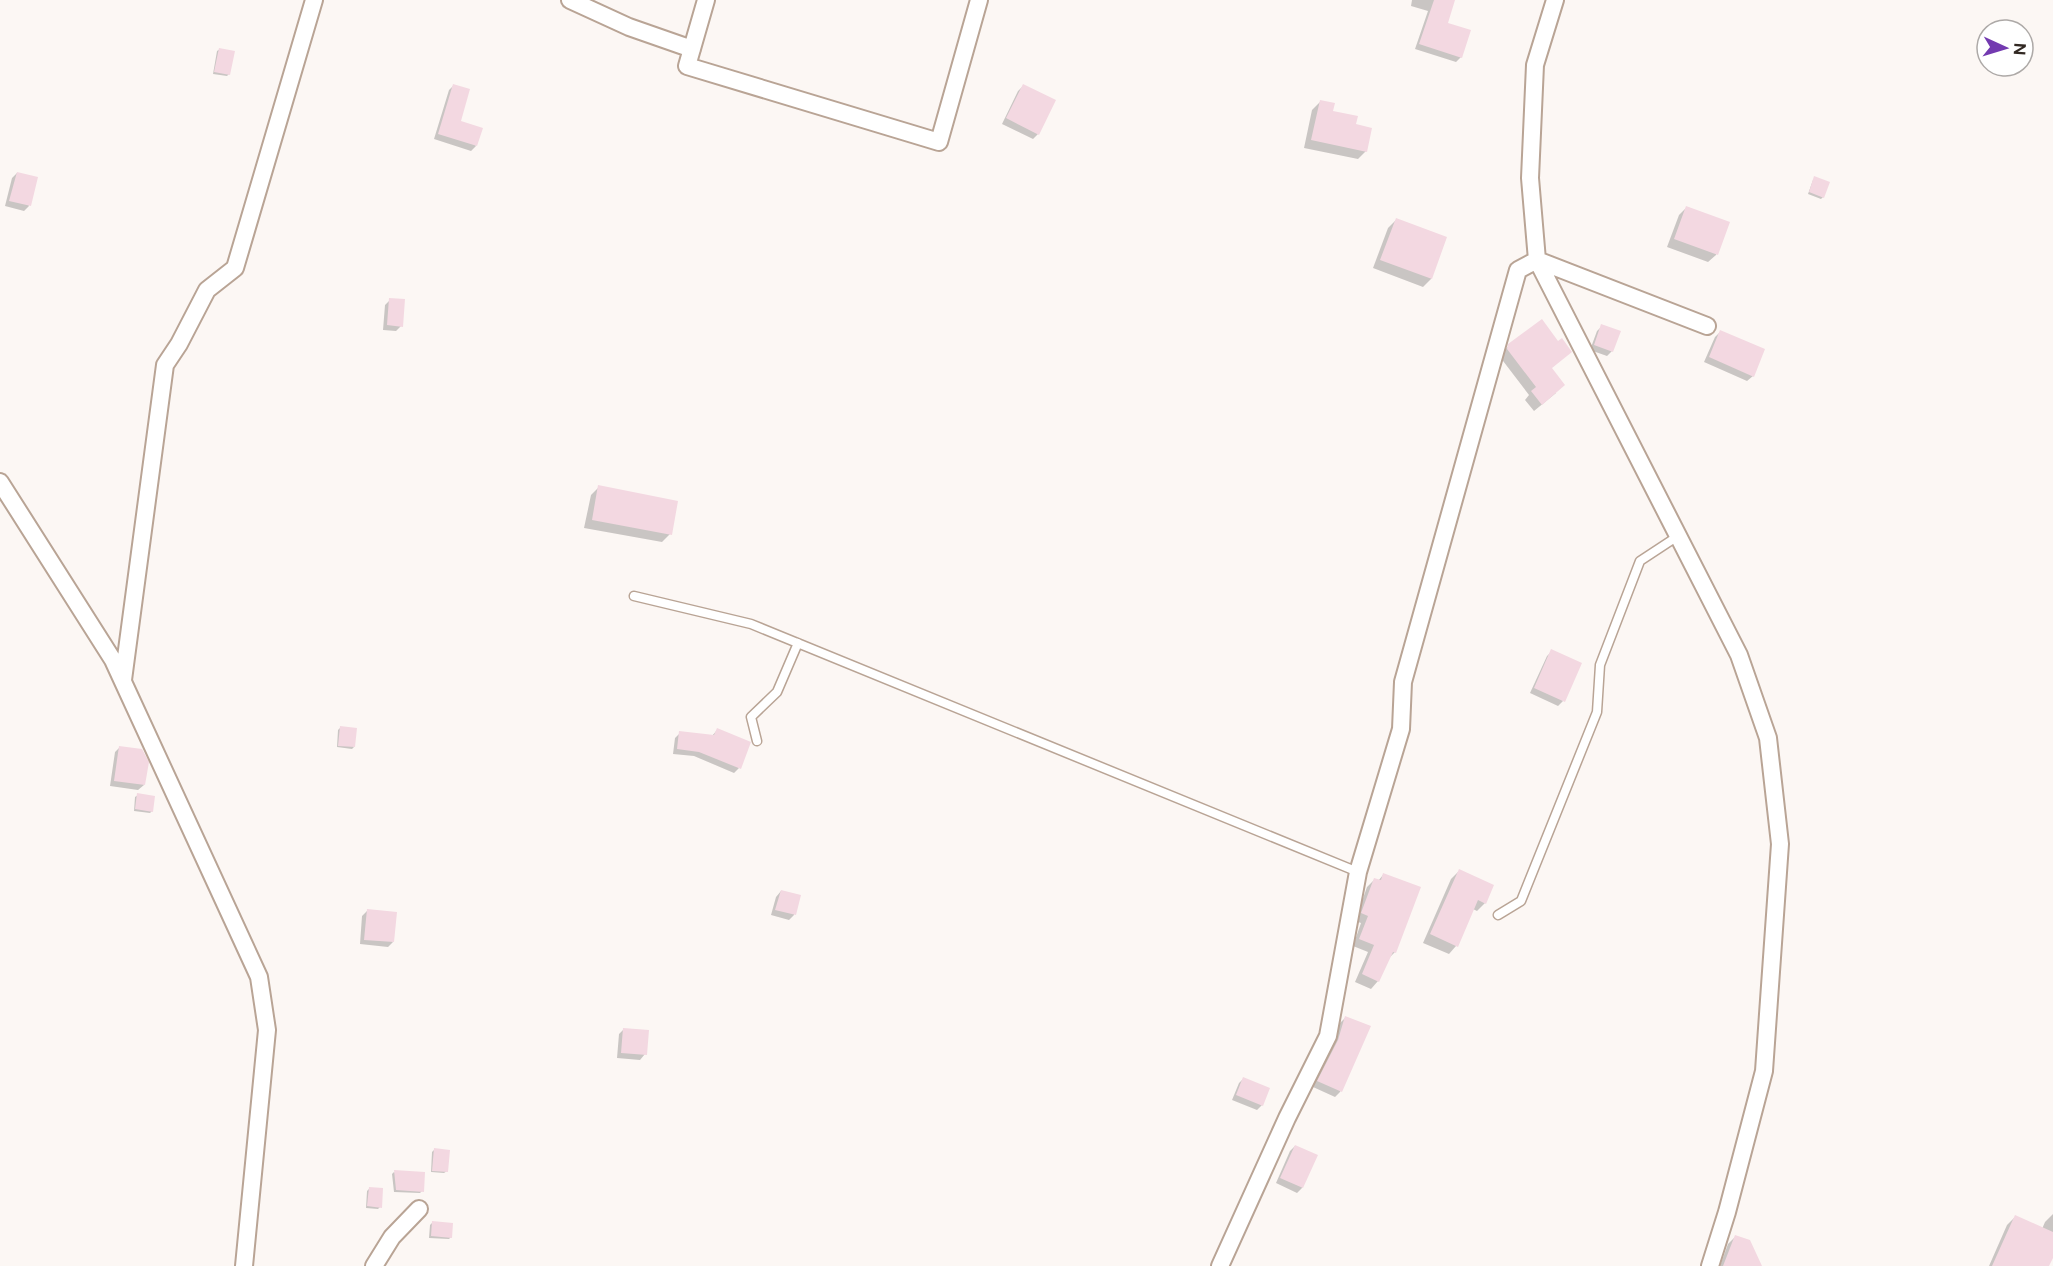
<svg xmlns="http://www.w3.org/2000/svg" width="2053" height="1266" font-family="'Public Sans',sans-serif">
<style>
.shadow{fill:#0003}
.building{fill:#f3d8e1}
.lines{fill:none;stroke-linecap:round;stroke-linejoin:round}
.service-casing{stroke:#b9a495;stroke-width:11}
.minor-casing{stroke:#b9a495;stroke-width:20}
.service{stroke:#fff;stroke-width:8}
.minor{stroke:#fff;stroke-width:16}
</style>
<rect width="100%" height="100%" fill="#fcf7f4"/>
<path class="shadow" d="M 1412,0 L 1453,0 L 1446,24 L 1461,57 L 1456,62 L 1415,49 L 1428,11 L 1411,6 Z
M 220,49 L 229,74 L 227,76 L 213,74 L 217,51 Z
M 454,85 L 459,122 L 476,146 L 471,151 L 434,139 L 449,90 Z
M 1023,86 L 1038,134 L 1033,139 L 1002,124 L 1018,91 Z
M 1320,102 L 1331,112 L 1354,126 L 1366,151 L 1358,159 L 1304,148 L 1312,110 Z
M 17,173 L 29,206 L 24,211 L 5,206 L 12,178 Z
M 1813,180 L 1823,197 L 1821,199 L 1808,194 Z
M 1687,207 L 1728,223 L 1716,255 L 1708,262 L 1667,247 L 1679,215 Z
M 1396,220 L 1446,238 L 1431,279 L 1423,287 L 1373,268 L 1388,228 Z
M 390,300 L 401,326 L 396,331 L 383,330 L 385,305 Z
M 1602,326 L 1612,351 L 1607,356 L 1590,350 L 1597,331 Z
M 1720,332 L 1753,376 L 1747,381 L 1704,362 L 1715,337 Z
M 1558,343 L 1570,352 L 1550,369 L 1556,393 L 1534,411 L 1525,400 L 1529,395 L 1500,357 L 1501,353 L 1509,346 Z
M 599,487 L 670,534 L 662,542 L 584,528 L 591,495 Z
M 1552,651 L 1563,701 L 1558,706 L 1530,693 L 1547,656 Z
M 340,728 L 354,747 L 352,749 L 337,747 L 338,730 Z
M 717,730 L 739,768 L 734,773 L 694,756 L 673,754 L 675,738 L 680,733 L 712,736 Z
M 120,747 L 144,785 L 138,790 L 110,786 L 115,752 Z
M 138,795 L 152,811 L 150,813 L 134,811 L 135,797 Z
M 1459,871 L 1485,903 L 1477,911 L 1473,909 L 1456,946 L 1449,954 L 1423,943 L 1451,879 Z
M 1383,875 L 1395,952 L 1388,959 L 1378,981 L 1371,989 L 1355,982 L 1368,952 L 1353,946 L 1361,923 L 1355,921 L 1367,887 L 1374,880 L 1378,881 Z
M 781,891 L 799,896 L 794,915 L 789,920 L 771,915 L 776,897 Z
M 367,911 L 393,942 L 388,947 L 360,944 L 362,916 Z
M 1345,1018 L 1369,1026 L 1340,1092 L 1335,1097 L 1313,1087 L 1333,1047 L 1340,1023 Z
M 624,1029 L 645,1054 L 640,1060 L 617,1058 L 619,1034 Z
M 1244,1078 L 1262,1105 L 1257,1110 L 1232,1100 L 1239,1083 Z
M 1295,1146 L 1316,1156 L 1302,1188 L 1297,1193 L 1276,1183 L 1290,1151 Z
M 434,1150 L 447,1171 L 444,1173 L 431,1172 L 432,1152 Z
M 394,1172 L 422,1191 L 420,1193 L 394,1192 L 392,1174 Z
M 369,1189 L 380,1207 L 378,1209 L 366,1208 L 367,1191 Z
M 2053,1214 L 2053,1254 L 2048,1266 L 1989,1266 L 2007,1225 L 2015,1217 L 2042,1229 L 2045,1222 Z
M 432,1223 L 451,1237 L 449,1239 L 429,1238 L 430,1225 Z
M 1736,1236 L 1761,1266 L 1720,1266 L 1728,1244 Z"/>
<path class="building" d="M 1434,0 L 1455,0 L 1448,23 L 1471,30 L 1462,58 L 1419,44 Z
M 219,48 L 235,51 L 230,75 L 214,72 Z
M 453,84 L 470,89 L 461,121 L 483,128 L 477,146 L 438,134 Z
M 1023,84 L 1056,100 L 1039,135 L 1006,118 Z
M 1320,100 L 1335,103 L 1333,111 L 1358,116 L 1356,124 L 1372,128 L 1367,152 L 1311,140 Z
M 17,172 L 38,177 L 31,206 L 9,201 Z
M 1814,176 L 1830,182 L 1824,198 L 1809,192 Z
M 1686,206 L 1730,222 L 1718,255 L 1674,239 Z
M 1396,218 L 1447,237 L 1432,279 L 1380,260 Z
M 389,298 L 405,299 L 403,327 L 387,325 Z
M 1542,319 L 1558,341 L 1562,338 L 1572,352 L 1552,368 L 1565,385 L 1542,405 L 1531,391 L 1536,387 L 1507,349 L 1508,344 Z
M 1601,324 L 1621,331 L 1613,352 L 1594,345 Z
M 1720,330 L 1765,349 L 1754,377 L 1709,357 Z
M 598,485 L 678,501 L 672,535 L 592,520 Z
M 1551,649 L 1582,663 L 1565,702 L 1534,688 Z
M 340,726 L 357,728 L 355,747 L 338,746 Z
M 717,728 L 751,742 L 741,769 L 699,752 L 677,749 L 679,731 L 714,735 Z
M 119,746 L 142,749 L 149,762 L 145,785 L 114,781 Z
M 137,793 L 155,796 L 153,812 L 135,809 Z
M 1459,869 L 1494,885 L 1486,904 L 1478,900 L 1458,947 L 1430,934 Z
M 1383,873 L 1421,887 L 1396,953 L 1393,952 L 1379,982 L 1362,974 L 1374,945 L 1359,939 L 1368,916 L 1361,913 L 1374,878 L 1381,880 Z
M 781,890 L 801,895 L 796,915 L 775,910 Z
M 367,909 L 397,912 L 394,942 L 364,940 Z
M 1345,1016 L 1371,1026 L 1342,1092 L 1317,1081 L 1338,1040 Z
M 623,1028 L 649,1030 L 647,1055 L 621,1053 Z
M 1243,1077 L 1270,1088 L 1263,1106 L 1236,1095 Z
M 1295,1145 L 1318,1155 L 1303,1188 L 1280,1178 Z
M 434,1148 L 450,1150 L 448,1172 L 432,1171 Z
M 394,1170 L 425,1172 L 424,1192 L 396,1190 Z
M 369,1187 L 383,1188 L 382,1208 L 367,1206 Z
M 2015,1215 L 2053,1232 L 2053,1258 L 2049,1266 L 1992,1266 Z
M 432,1221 L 453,1223 L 452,1238 L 431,1236 Z
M 1735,1235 L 1750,1240 L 1762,1266 L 1723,1266 Z"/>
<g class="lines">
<g class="service-casing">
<path id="service" d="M 634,596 L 751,624 L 1358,872
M 757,741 L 751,717 L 777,692 L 798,643
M 1498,915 L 1521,901 L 1597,712 L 1600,665 L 1640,561 L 1678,536"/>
</g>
<g class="minor-casing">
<path id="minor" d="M 570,0 L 629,27 L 692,49
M 706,0 L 687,66 L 939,142 L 979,0
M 1555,0 L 1535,65 L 1530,178 L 1537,260 L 1739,655 L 1768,738 L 1780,844 L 1764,1071 L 1727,1212 L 1710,1266
M 0,482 L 113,660 L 259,977 L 267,1030 L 244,1266
M 123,680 L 165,365 L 179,344 L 207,290 L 235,268 L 314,0
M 374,1266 L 392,1237 L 419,1209
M 1220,1266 L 1287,1118 L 1328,1036 L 1358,872 L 1401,729 L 1403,682 L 1518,270 L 1537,260 L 1707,326"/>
</g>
<use href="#service" class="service"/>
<use href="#minor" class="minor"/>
</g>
<g transform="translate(2005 48) rotate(94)"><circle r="28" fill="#ffffff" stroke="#ada9a7" stroke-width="1.5"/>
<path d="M0-4.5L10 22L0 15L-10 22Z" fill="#733ab0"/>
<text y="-9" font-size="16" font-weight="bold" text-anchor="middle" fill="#322923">N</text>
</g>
</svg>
